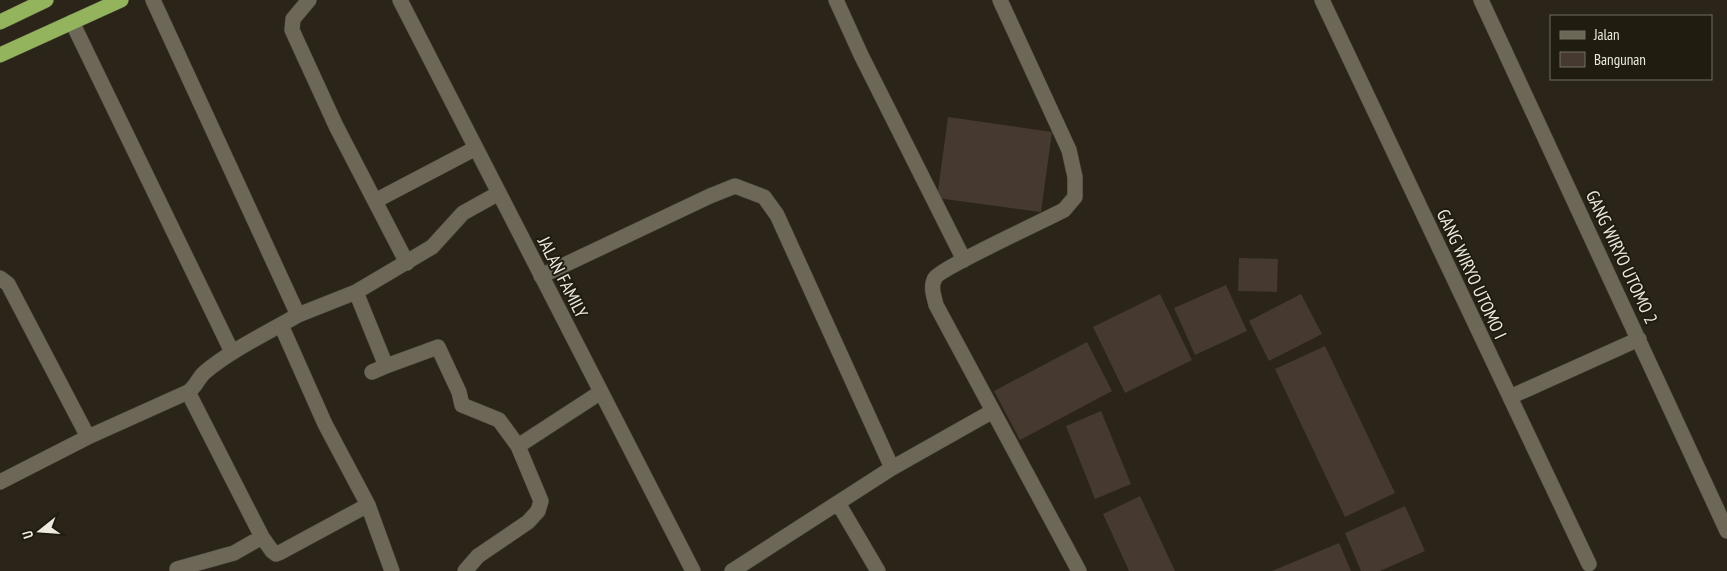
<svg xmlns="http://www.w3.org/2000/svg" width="1727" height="571" font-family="'PT Sans Narrow',sans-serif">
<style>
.building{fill:#463930}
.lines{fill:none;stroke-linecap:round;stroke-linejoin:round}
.street-casing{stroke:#474338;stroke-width:16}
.highway-casing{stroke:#474338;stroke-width:16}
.street{stroke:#6c6757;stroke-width:15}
.highway{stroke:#94b35d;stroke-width:15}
.labels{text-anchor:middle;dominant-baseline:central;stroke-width:4;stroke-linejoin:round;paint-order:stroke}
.street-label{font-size:18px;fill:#edeae1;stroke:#201c0f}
</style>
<rect width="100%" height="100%" fill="#2a2518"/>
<path class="building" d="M 948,117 L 1052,132 L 1041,212 L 937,198 Z
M 1239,258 L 1278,259 L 1277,292 L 1238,291 Z
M 1226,285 L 1247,331 L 1195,355 L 1174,308 Z
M 1160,294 L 1192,360 L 1125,393 L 1093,327 Z
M 1301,294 L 1322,334 L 1269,361 L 1249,321 Z
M 1087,342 L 1112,391 L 1020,440 L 994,391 Z
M 1325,346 L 1395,493 L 1345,517 L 1275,369 Z
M 1101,411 L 1131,484 L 1095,499 L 1066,426 Z
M 1140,496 L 1175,571 L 1129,571 L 1103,514 Z
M 1405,506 L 1425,551 L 1380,571 L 1361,571 L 1345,533 Z
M 1339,543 L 1351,571 L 1272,571 Z"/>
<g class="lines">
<g class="street-casing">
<path id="street" d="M 309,0 L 293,19 L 292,30 L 336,126 L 407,263
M 400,0 L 693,571
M 836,0 L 861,55 L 964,260
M 1322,0 L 1589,564
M 1481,0 L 1727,531
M 72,22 L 232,352
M 375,201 L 476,148
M 541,276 L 710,196 L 735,186 L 764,197 L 777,215 L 892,468
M 0,278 L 8,284 L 88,437
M 356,292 L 432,247 L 463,213 L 499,193
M 298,315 L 356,292 L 386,366 L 438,347 L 459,392 L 462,405 L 499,420 L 518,446
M 281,325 L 325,424 L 368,505 L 392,571
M 372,372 L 386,366
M 1510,397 L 1639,339
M 993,411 L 1079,571
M 0,482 L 88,437 L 188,392 C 196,387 198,378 205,372 C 233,349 267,333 298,315 L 153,0
M 838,503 L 878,571
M 262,537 L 272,551 L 276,554 L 281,552 L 368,505
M 177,569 L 234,553 L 262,537 L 188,392
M 465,571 L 478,556 L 528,522 L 538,511 L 541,501 L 518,446 L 601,392
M 732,571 L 892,468 L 993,411 L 936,305 C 934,296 930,287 935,278 C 941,268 1045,220 1064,210 L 1075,197 L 1075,177 L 1069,150 L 1000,0"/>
</g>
<g class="highway-casing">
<path id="highway" d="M 0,22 L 46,0
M 0,55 L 121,0"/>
</g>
<use href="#street" class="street"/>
<use href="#highway" class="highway"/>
</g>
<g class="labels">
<g class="street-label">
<text transform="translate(1622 257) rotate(65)">GANG WIRYO UTOMO 2</text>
<text transform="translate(1472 274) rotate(65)">GANG WIRYO UTOMO I</text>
<text transform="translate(563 277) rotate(63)">JALAN FAMILY</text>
</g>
</g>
<rect x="1550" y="15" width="162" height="65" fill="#201c0f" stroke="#726e63"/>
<rect x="1560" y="31" width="25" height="8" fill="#6c6757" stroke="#726e63"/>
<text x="1594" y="40" font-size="15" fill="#edeae1">Jalan</text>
<rect x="1560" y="52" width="25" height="15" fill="#463930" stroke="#726e63"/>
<text x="1594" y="65" font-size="15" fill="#edeae1">Bangunan</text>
<g transform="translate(40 531) rotate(253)" stroke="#201c0f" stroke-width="4" paint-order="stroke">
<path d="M0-4L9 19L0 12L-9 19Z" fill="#edeae1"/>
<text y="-8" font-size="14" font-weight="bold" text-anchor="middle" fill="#edeae1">U</text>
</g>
</svg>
